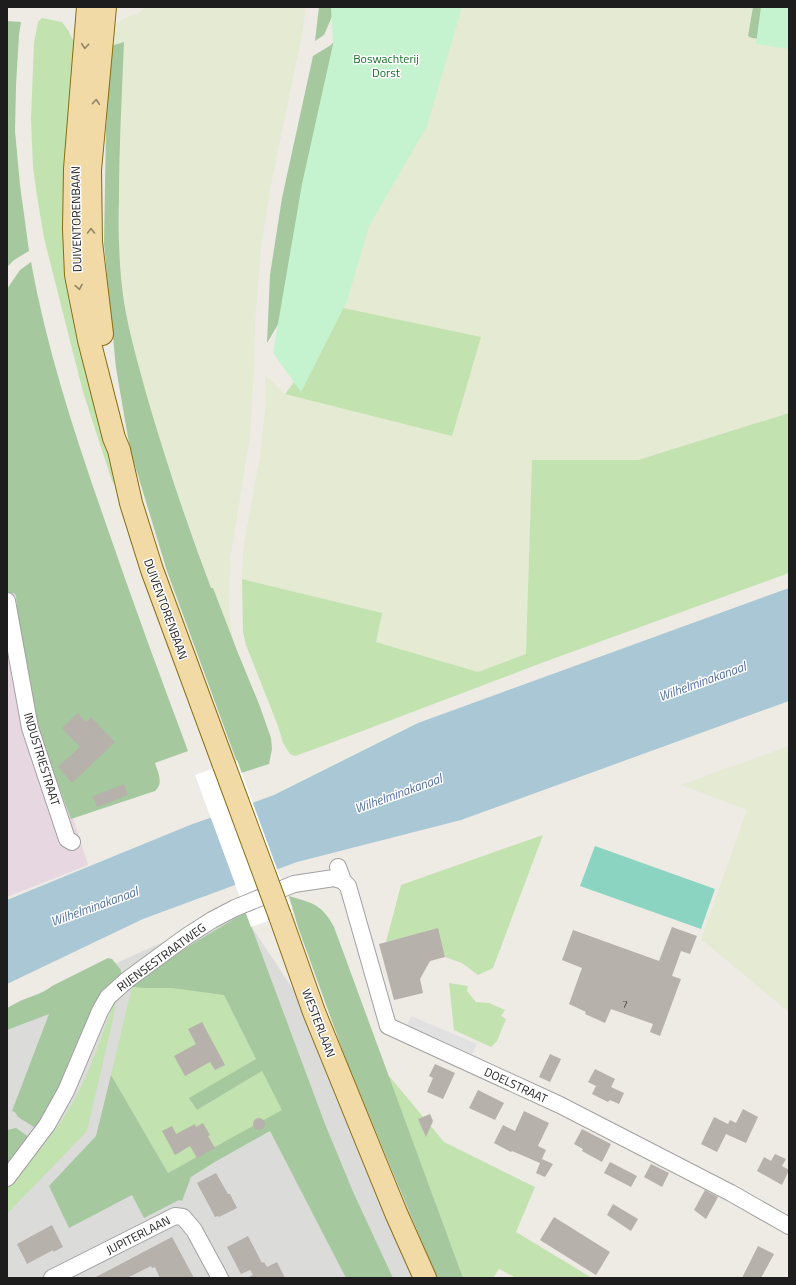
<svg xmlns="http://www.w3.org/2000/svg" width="796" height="1285" font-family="'Titillium Web',sans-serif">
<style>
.residential{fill:#dbdbda}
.industrial{fill:#e6d7e1}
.farmland{fill:#e5ead2}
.grass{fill:#c2e2b0}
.forest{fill:#a5c89e}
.park{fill:#c6f3cf}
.pitch{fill:#8bd4c1}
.parking{fill:#e1e1e1}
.water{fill:#aac7d6}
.pier{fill:#fff}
.building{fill:#b6b1aa}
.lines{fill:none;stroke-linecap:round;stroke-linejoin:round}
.street-casing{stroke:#a1a1a1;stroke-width:18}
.primary-casing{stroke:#866e11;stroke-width:24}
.street{stroke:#fff;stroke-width:16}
.primary{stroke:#f1daa6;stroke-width:22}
.primary-bridge-casing{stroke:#866e11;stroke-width:24;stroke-linecap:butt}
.primary-bridge{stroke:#f1daa6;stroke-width:22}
.oneway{stroke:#928568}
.labels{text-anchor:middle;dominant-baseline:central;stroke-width:3;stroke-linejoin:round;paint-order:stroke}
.number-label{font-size:10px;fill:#434240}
.park-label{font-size:12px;fill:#186f2a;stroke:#fff}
.street-label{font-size:12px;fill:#1d1d1d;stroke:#fff}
.water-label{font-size:13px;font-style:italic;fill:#5572a2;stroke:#fff}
</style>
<rect width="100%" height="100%" fill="#edebe4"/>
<path class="residential" d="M 239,908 L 485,1278 L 7,1278 L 7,1012 Z"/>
<path class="industrial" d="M 25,585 L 63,787 L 88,865 L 7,897 L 7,587 Z"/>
<path class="farmland" d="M 146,7 L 306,7 L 302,34 L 271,185 L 261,247 L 255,324 L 254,368 L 250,436 L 230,560 L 229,609 L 233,642 L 213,589 L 211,588 L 166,460 L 150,410 L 134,350 L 124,302 L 119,251 L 119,161 L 124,43 L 112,46 L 113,26 L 127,17 L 137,14 Z
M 453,7 L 753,7 L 748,35 L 749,37 L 789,43 L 789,413 L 638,460 L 532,460 L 526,655 L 478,672 L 376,642 L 381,613 L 242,579 L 243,550 L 260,456 L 266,403 L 265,374 L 285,394 L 338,307 Z
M 789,746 L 789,1012 L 701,939 L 747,810 L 681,785 Z"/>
<path class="grass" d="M 42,18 L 62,22 L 68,30 L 74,42 L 71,83 L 102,425 L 114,480 L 113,484 L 83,392 L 44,238 L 37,196 L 33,167 L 31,119 L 34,43 L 38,22 Z
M 338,307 L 481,337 L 452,436 L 285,394 L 297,379 Z
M 789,413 L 789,573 L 544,662 L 320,747 L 295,756 L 290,754 L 283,743 L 278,726 L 246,645 L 243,632 L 242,579 L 382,613 L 376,642 L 478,672 L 526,654 L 532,460 L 638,460 Z
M 543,835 L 493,968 L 478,975 L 462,963 L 445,957 L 437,929 L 386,942 L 401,885 Z
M 449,983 L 468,986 L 467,991 L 476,1002 L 489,1003 L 505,1010 L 501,1016 L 506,1019 L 497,1041 L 491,1047 L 454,1030 Z
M 132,987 L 145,988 L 172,988 L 224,994 L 256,1059 L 190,1098 L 197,1110 L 262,1071 L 283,1110 L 168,1173 L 111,1075 Z
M 116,999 L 114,1015 L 87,1131 L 7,1214 L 7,1188 C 36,1155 61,1127 81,1087 C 95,1059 103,1028 116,999 Z
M 388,1076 L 390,1077 L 444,1142 L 535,1187 L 516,1232 L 592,1278 L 516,1278 L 499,1269 L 493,1278 L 463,1278 Z"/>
<path class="forest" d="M 319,7 L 336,7 L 324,35 L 315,41 Z
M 753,7 L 789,7 L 789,43 L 752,38 L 748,36 Z
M 7,21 L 21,22 L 19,35 L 16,85 L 15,131 L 20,185 L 29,251 L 14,260 L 7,267 Z
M 335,40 L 290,304 L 267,343 L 270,275 L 282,198 L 313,56 L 331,45 Z
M 124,42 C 122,95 119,147 119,199 C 118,234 119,268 124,302 C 129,333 138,363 146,393 C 165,459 187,524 211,588 L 213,588 L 238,653 L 259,704 L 271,738 L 272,749 L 269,764 L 241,773 L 167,571 L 130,449 L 116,368 L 104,243 L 106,130 L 111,46 Z
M 31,262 C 47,351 76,438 106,524 C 132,600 160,676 188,751 L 155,763 C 158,773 164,783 155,791 L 71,819 L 40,737 L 18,622 L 16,596 L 14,593 L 7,594 L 7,289 L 20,270 Z
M 289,896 C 312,903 322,904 334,927 L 463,1278 L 437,1278 L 345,1057 L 298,927 Z
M 246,912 L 325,1124 L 354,1194 L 393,1278 L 346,1278 L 270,1131 L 213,1163 L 191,1177 L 182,1201 L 179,1200 L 144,1218 L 132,1195 L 69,1228 L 49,1186 L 96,1136 L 111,1075 L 168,1173 L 282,1110 L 262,1071 L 197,1110 L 189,1098 L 256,1059 L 224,995 L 172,988 L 145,988 L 132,987 L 132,984 L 192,944 Z
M 108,958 L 112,959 L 121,970 L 121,975 L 37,1129 L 18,1117 L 15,1112 L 12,1111 L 49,1014 L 7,1030 L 7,1008 C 13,1005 19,1001 25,999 C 35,995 43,993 52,986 Z
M 16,1128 L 29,1137 L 7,1168 L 7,1130 Z"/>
<path class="park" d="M 331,7 L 462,7 L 427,126 L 369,226 L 347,301 L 301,392 L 273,353 L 302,184 L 333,44 Z
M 761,7 L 789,7 L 789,49 L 756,44 Z"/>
<path class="pitch" d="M 595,846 L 715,889 L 701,929 L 580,886 Z"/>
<path class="parking" d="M 411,1016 L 477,1044 L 472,1054 L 407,1025 Z"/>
<path class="water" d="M 789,588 L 789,701 L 461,820 L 297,862 L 143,919 L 7,984 L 7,900 L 190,825 L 274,795 L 418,723 Z"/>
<path class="pier" d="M 237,760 L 293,912 L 251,927 L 195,775 Z"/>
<path class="building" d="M 78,713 L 86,722 L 91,717 L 115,742 L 72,783 L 58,767 L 80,747 L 62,728 Z
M 124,784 L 128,795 L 97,807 L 93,796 Z
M 672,927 L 697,936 L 690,954 L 681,951 L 672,976 L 681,979 L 660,1036 L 650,1032 L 653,1024 L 611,1009 L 605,1023 L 585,1014 L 586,1012 L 569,1004 L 582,968 L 562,960 L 573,930 L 659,961 Z
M 438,928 L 445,957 L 430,961 L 420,979 L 423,993 L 394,1000 L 379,944 Z
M 202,1022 L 225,1065 L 215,1070 L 210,1062 L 185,1076 L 174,1056 L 196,1044 L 188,1029 Z
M 550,1054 L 561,1059 L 550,1082 L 539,1077 Z
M 435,1064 L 455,1073 L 443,1099 L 427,1092 L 433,1078 L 429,1076 Z
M 595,1069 L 615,1079 L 611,1087 L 624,1093 L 619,1104 L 610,1100 L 608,1102 L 592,1094 L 596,1086 L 588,1082 Z
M 478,1090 L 504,1103 L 495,1120 L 469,1108 Z
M 743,1109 L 758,1117 L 746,1143 L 726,1134 L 717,1152 L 701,1144 L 714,1117 L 728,1124 L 730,1120 L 736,1123 Z
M 524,1111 L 549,1123 L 538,1146 L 546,1150 L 541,1161 L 542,1159 L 553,1164 L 545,1177 L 536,1173 L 540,1163 L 512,1151 L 511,1152 L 494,1143 L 503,1125 L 515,1131 Z
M 430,1114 L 433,1121 L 426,1137 L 418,1119 Z
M253 1124a6 6 0 1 1 12 0a6 6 0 1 1-12 0Z
M 203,1123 L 210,1135 L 208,1136 L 215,1148 L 197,1158 L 190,1146 L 175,1155 L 162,1131 L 172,1126 L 176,1134 L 195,1124 L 196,1127 Z
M 582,1129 L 611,1144 L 602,1162 L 582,1151 L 583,1149 L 574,1144 Z
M 775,1154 L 786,1159 L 782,1166 L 789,1170 L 782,1185 L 757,1171 L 764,1157 L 771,1161 Z
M 610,1162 L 637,1176 L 631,1187 L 604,1173 Z
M 651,1164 L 669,1173 L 662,1187 L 644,1177 Z
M 216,1173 L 228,1194 L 230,1194 L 237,1208 L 219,1217 L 218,1216 L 215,1217 L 197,1183 Z
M 705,1190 L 718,1197 L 706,1219 L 694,1210 Z
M 613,1204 L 638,1219 L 631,1231 L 607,1215 Z
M 554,1217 L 610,1252 L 596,1275 L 540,1240 Z
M 52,1225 L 63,1247 L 53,1252 L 53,1250 L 27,1264 L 17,1244 Z
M 248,1236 L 262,1263 L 264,1262 L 267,1267 L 277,1262 L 285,1278 L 247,1278 L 253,1275 L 250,1270 L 241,1274 L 227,1247 Z
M 172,1237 L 194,1278 L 160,1278 L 155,1267 L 152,1268 L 151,1266 L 127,1278 L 94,1278 Z
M 758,1246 L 774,1254 L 761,1278 L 742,1278 Z"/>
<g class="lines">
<g class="street-casing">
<path id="street" d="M 7,601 L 30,728 L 67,839 L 72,842
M 338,867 L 343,881 L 348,886 L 388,1026 L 560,1105 L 731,1193 L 789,1226
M 7,1178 L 47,1125 L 66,1091 L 100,1011 L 108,997 L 127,980 L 187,936 L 212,920 L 235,908 L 294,884 L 334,878 L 343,881
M 52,1278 L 175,1216 L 183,1217 L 194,1230 L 220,1278"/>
</g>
<g class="primary-casing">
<path id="primary" d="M 88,7 L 75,169 L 74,229 L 76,275 L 89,340 L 114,438 L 119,450 L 131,503 L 152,570 L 224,765
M 102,334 L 91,242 L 90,170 L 105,7
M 280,916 L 314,1012 L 396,1213 L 425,1278"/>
</g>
<use href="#street" class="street"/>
<use href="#primary" class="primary"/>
<g class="primary-bridge-casing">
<path id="primary-bridge" d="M 224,765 L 280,916"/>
</g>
<use href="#primary-bridge" class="primary-bridge"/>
</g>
<defs><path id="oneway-chevron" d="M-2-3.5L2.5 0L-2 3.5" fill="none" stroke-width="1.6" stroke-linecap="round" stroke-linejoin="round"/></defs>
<g class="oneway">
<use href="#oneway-chevron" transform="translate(85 46) rotate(95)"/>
<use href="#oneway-chevron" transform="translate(96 102) rotate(-85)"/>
<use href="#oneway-chevron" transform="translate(91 231) rotate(-90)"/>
<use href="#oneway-chevron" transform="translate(79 287) rotate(79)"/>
</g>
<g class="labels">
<g class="number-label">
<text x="625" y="1004">7</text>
</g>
<g class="park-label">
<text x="386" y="58">Boswachterij<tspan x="386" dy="14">Dorst</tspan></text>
</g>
<g class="street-label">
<text transform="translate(76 219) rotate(-91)">DUIVENTORENBAAN</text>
<text transform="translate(166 609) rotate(70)">DUIVENTORENBAAN</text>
<text transform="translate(42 759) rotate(73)">INDUSTRIESTRAAT</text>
<text transform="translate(161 957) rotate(-36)">RIJENSESTRAATWEG</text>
<text transform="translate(319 1023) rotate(69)">WESTERLAAN</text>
<text transform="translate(516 1085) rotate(25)">DOELSTRAAT</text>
<text transform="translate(138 1235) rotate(-27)">JUPITERLAAN</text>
</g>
<g class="water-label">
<text transform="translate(702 681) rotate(-20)">Wilhelminakanaal</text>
<text transform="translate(398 793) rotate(-20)">Wilhelminakanaal</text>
<text transform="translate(94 906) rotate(-20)">Wilhelminakanaal</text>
</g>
</g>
<rect width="796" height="1285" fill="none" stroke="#1d1d1d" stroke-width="16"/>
</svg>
